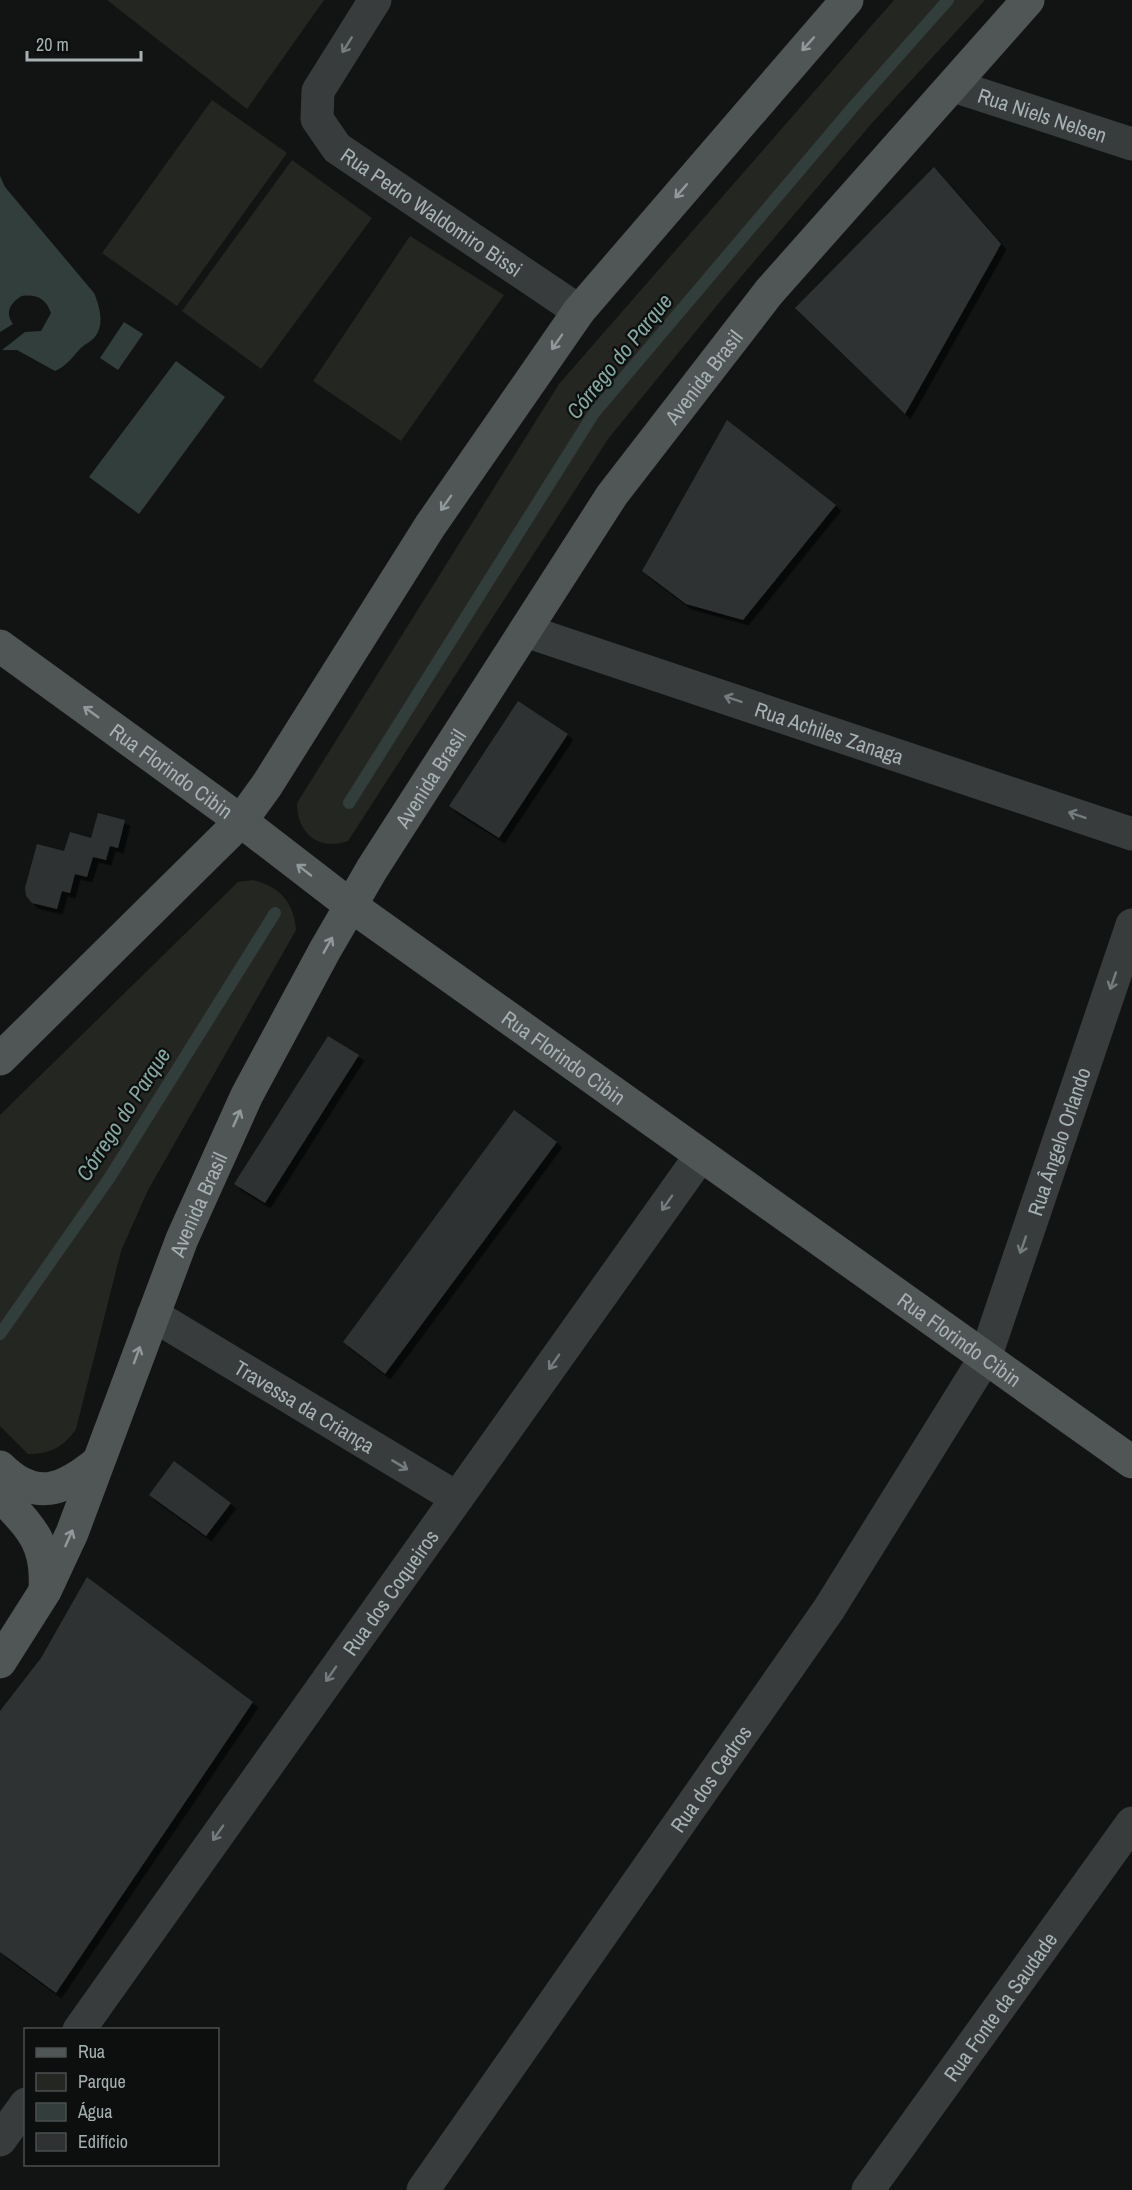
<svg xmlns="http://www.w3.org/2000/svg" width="1132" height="2190" font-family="'Archivo Narrow',sans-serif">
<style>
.green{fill:#242721}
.water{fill:#313e3c}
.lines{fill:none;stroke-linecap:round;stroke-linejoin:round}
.stream{stroke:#313e3c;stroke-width:12}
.building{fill:#2f3132;filter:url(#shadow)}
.minor{stroke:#383c3d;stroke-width:33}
.major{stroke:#505556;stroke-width:33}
.oneway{stroke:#909a9b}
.oneway2{stroke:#747c7d}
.labels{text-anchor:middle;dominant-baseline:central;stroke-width:4.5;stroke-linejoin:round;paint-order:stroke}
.street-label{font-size:21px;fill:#a5b1b2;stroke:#0d0e0e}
.water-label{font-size:22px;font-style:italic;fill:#7faaa2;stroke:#0d0e0e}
</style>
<defs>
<filter id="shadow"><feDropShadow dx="5.5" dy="5.5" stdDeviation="0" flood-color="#0009"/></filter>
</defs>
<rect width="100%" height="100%" fill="#121313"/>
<path class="green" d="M 107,0 L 324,0 L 247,109 Z
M 894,0 L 985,0 L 872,123 L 723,298 L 608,439 L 348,841 C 319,851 297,834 297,803 L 559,384 Z
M 212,100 L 287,153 L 177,306 L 102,253 Z
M 292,160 L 372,218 L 261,369 L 182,311 Z
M 410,236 L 504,295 L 401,441 L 313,381 Z
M 253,880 C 280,887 294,902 296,930 L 148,1190 L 121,1251 L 76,1429 C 64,1447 50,1454 28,1454 L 0,1426 L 0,1115 L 238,882 Z"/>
<path class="water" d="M 0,176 L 5,187 L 94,293 C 100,307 105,326 94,338 C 89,343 83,345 79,350 C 71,359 66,366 55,371 L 17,350 L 2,350 L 25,332 L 41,331 L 51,313 C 46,299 37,294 22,296 C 11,302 4,312 13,324 L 0,332 Z
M 124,322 L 143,334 L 118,370 L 100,358 Z
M 176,361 L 225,397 L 139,514 L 89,477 Z"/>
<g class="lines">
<path class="stream" d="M 349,803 L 594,413 L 854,106 L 948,0
M 0,1334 L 110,1177 L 275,913"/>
</g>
<path class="building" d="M 934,167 L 1001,244 L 905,414 L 795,308 Z
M 727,420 L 836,505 L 743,620 L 686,604 L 642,571 Z
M 518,701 L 568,734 L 499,838 L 449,806 Z
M 98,813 L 125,820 L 118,848 L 110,846 L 106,860 L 93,857 L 87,877 L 75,874 L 70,893 L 62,891 L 57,909 L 32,903 L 26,896 L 25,888 L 37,844 L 64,851 L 70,832 L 91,838 Z
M 328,1036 L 359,1055 L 265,1203 L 234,1184 Z
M 514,1110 L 557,1142 L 385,1374 L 343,1342 Z
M 174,1461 L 231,1503 L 206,1536 L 149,1495 Z
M 87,1577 L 253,1702 L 56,1993 L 0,1952 L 0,1711 L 41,1658 Z"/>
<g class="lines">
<g class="minor">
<path id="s1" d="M 375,0 L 318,91 L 317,119 L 337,148 L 579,311"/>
<path id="s2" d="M 954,86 L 1132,144"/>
<path id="s3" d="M 526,631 L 1132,834"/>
<path id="s4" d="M 153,1315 L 457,1498"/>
<path id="s5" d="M 79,2030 L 701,1155"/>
<path d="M 0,2140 L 26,2104"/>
<path id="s6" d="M 423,2190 L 829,1609 L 985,1358 L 1132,925"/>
<path id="s7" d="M 868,2190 L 1132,1823"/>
</g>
<g class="major">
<path id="s8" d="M 0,646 L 241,821 L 350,905 L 1132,1462"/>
<path d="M 0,1059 L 241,821 L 267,785 L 430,526 L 579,311 L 847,0"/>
<path d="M 0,1467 C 35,1502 63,1491 98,1462"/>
<path d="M 0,1495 C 30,1527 48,1542 45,1589"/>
<path id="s9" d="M 0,1662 L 45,1591 L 72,1533 L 182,1239 L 247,1095 L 325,950 L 372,869 L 612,495 L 769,292 L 1028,0"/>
</g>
</g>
<defs><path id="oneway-shaft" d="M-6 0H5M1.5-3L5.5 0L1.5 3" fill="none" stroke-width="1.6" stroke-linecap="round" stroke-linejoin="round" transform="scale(1.5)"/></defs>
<g class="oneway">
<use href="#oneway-shaft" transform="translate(808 44) rotate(132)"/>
<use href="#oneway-shaft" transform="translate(681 191) rotate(131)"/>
<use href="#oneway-shaft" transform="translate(557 342) rotate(125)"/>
<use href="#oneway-shaft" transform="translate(446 503) rotate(125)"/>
<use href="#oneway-shaft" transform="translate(91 712) rotate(-144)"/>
<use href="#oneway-shaft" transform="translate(304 870) rotate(-142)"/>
<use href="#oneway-shaft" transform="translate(328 945) rotate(-61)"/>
<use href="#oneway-shaft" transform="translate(237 1118) rotate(-66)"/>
<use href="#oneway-shaft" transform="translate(137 1355) rotate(-70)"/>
<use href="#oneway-shaft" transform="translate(69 1538) rotate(-66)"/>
</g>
<g class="oneway2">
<use href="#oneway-shaft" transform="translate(347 45) rotate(122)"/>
<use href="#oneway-shaft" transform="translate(733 699) rotate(-161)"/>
<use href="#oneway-shaft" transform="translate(1077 815) rotate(-161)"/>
<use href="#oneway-shaft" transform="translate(1113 981) rotate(109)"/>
<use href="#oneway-shaft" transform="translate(667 1203) rotate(125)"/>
<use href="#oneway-shaft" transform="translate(1023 1245) rotate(109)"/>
<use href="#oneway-shaft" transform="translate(554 1362) rotate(125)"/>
<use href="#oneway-shaft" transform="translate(400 1465) rotate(31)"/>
<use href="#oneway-shaft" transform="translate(331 1674) rotate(125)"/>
<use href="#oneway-shaft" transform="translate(218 1833) rotate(125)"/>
</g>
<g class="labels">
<g class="street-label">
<text stroke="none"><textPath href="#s2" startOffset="93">Rua Niels Nelsen</textPath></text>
<text stroke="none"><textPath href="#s1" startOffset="285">Rua Pedro Waldomiro Bissi</textPath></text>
<text stroke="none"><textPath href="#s9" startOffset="1472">Avenida Brasil</textPath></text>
<text stroke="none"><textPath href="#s3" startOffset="320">Rua Achiles Zanaga</textPath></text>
<text stroke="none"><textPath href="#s8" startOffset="212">Rua Florindo Cibin</textPath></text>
<text stroke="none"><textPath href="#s9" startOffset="986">Avenida Brasil</textPath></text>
<text stroke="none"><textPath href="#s8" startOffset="698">Rua Florindo Cibin</textPath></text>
<text stroke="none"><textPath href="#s6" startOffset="1233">Rua Ângelo Orlando</textPath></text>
<text stroke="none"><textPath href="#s9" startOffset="500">Avenida Brasil</textPath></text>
<text stroke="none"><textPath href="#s8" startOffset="1184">Rua Florindo Cibin</textPath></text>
<text stroke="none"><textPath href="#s4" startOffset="177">Travessa da Criança</textPath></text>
<text stroke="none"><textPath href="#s5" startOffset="537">Rua dos Coqueiros</textPath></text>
<text stroke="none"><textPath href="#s6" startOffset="502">Rua dos Cedros</textPath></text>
<text stroke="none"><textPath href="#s7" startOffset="226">Rua Fonte da Saudade</textPath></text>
</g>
<g class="water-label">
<text transform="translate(619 356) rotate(-51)">Córrego do Parque</text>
<text transform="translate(123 1114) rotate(-57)">Córrego do Parque</text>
</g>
</g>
<rect x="24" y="2028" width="195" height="138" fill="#0d0e0e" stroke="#4a4f50" stroke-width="1.5"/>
<rect x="36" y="2048" width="30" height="9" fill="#505556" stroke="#4a4f50" stroke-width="1.5"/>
<text x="78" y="2058" font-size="18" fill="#a5b1b2">Rua</text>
<rect x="36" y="2073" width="30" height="18" fill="#242721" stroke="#4a4f50" stroke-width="1.5"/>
<text x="78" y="2088" font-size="18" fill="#a5b1b2">Parque</text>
<rect x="36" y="2103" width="30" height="18" fill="#313e3c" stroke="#4a4f50" stroke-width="1.5"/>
<text x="78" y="2118" font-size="18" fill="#a5b1b2">Água</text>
<rect x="36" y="2133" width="30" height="18" fill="#2f3132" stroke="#4a4f50" stroke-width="1.5"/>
<text x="78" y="2148" font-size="18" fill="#a5b1b2">Edifício</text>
<path d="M27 51v9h114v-9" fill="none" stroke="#a5b1b2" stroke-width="3"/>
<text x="36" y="51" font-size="18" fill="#a5b1b2" stroke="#0d0e0e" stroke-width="4.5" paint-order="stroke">20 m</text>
</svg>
